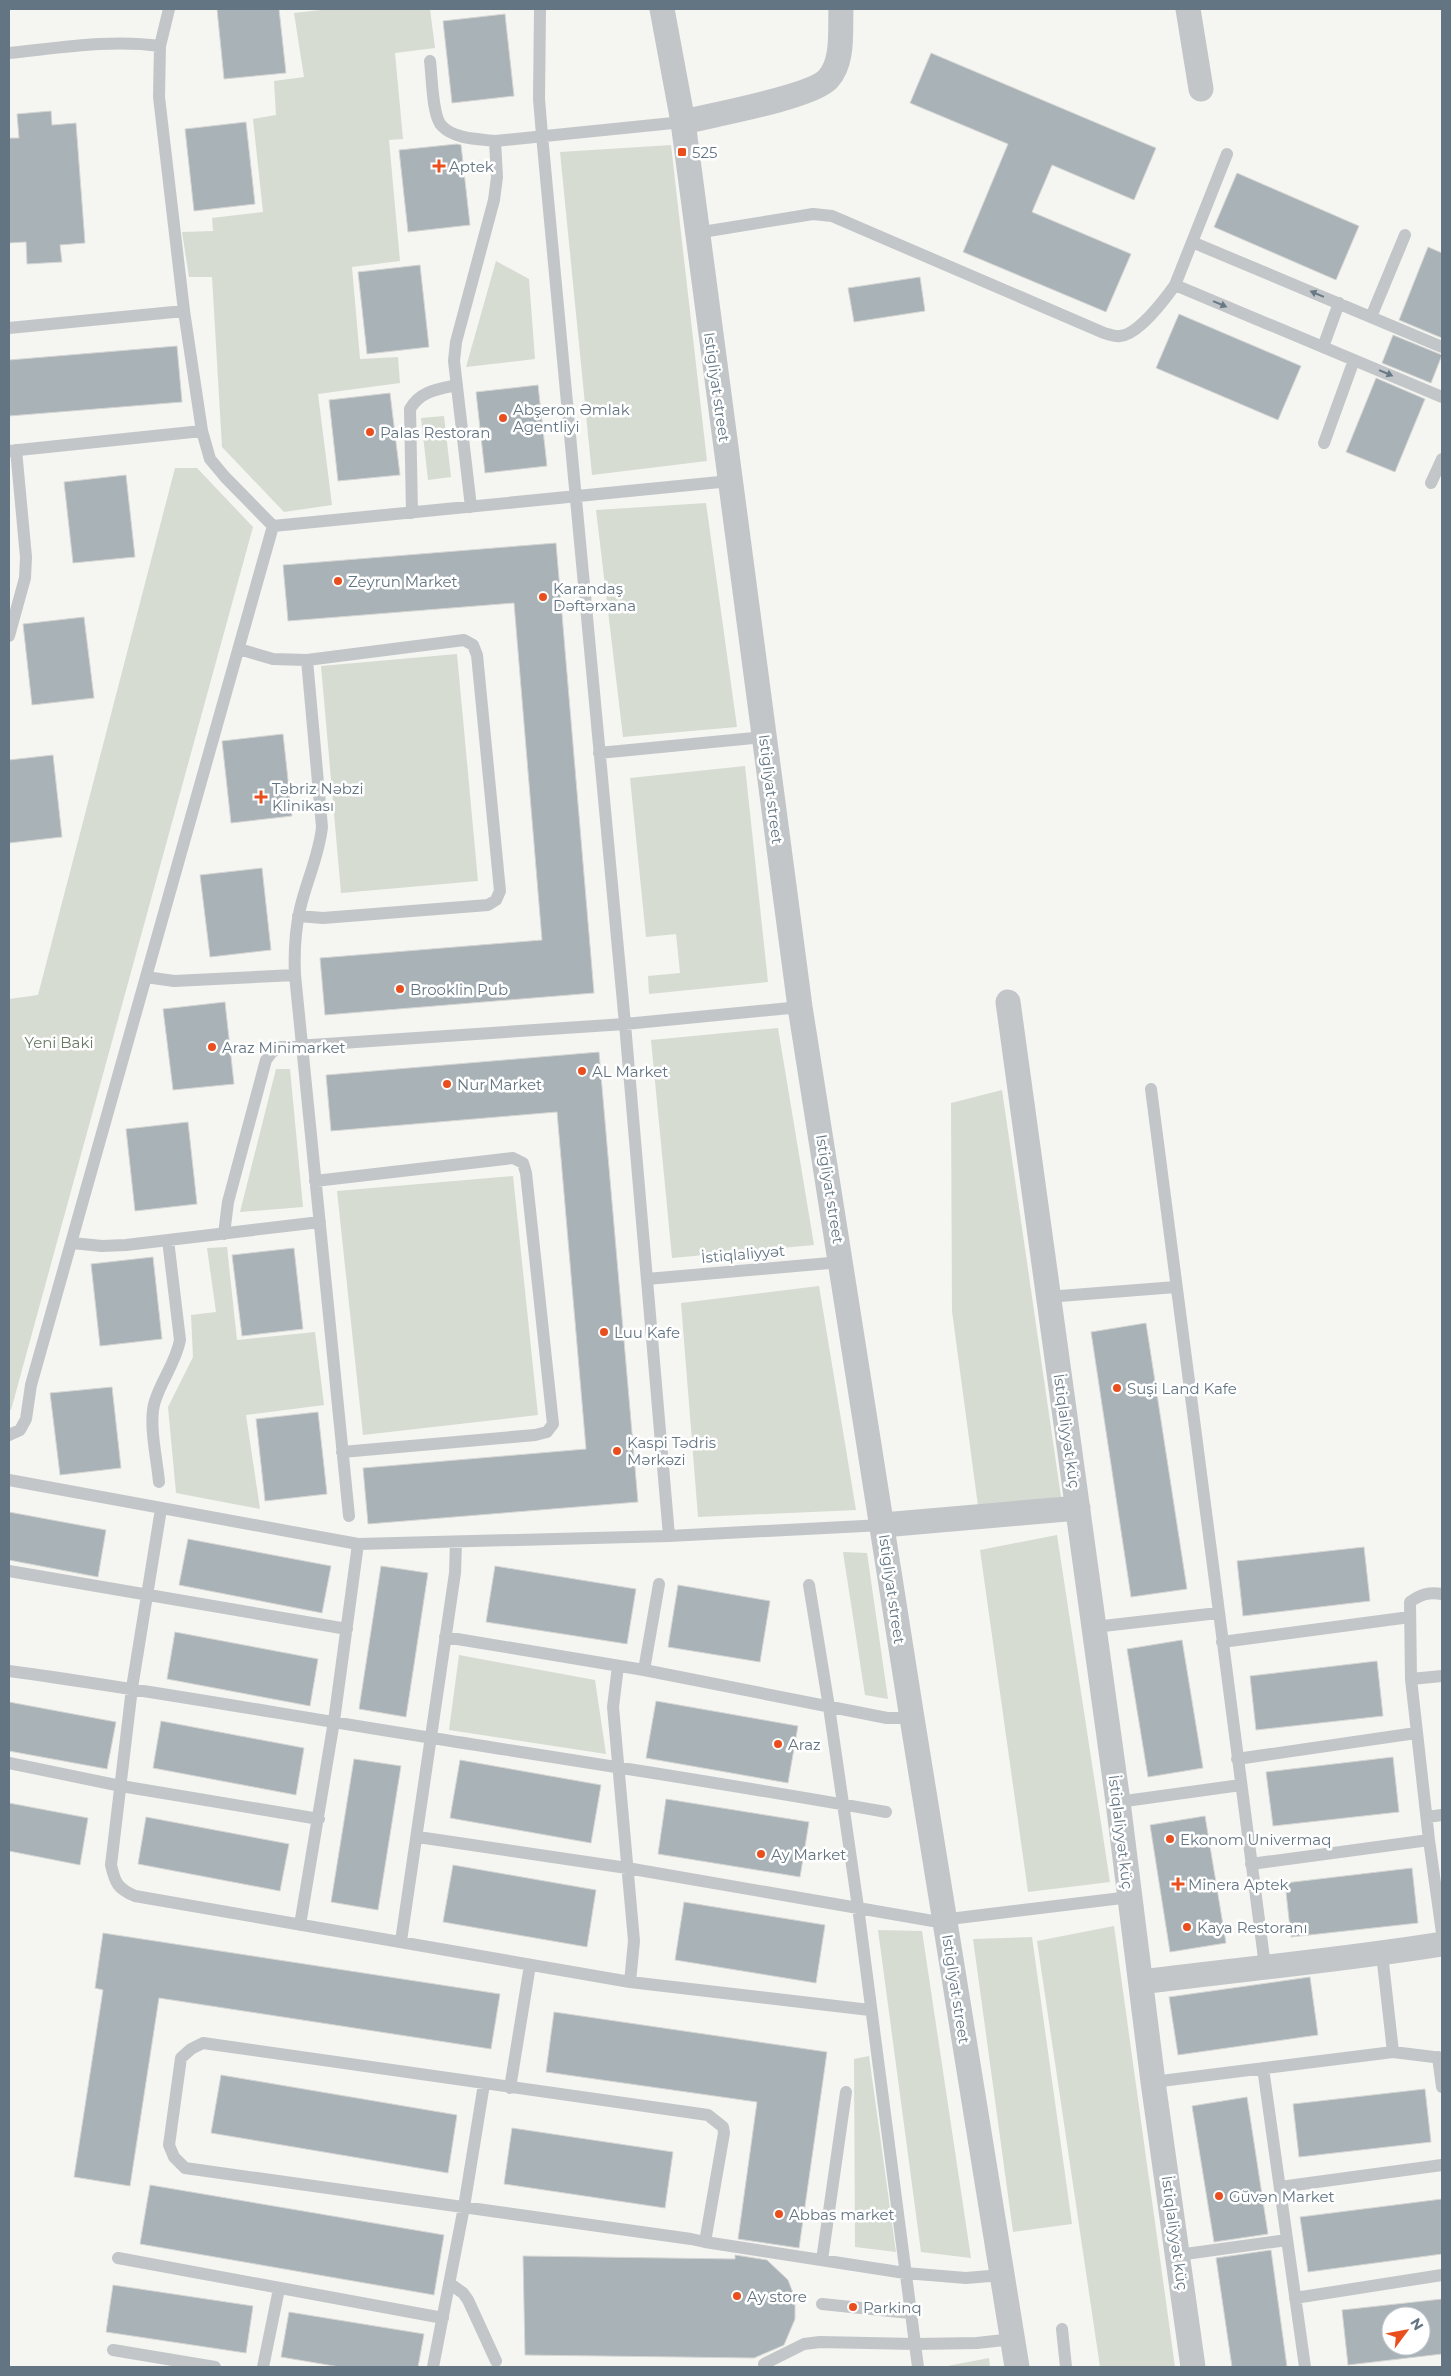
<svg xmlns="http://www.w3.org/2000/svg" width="1451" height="2376" font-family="Montserrat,sans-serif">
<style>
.green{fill:#d6dcd2}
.building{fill:#a9b2b7;stroke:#d6d6d4;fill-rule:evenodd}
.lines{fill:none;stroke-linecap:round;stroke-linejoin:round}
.lane{stroke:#c2c6c9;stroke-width:12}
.street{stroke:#c2c6c9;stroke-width:25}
.oneway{fill:#687986}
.poi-dot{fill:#e94e1e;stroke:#fff;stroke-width:2}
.labels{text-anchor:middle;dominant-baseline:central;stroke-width:5;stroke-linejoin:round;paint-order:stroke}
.poi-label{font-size:15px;fill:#637583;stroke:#fff;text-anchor:start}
.street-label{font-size:15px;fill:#637583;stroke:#fff}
.park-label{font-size:15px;fill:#677a62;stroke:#fff}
</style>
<rect width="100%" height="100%" fill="#f5f5f1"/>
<path class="green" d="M 330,9 L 430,9 L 435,48 L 395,53 L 403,139 L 389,140 L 400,261 L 352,267 L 360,359 L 398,357 L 400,383 L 318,394 L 332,505 L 284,512 L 222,447 L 212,277 L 189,277 L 182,232 L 213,231 L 212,218 L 263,212 L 253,119 L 276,115 L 274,81 L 304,77 L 294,13 Z
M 671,145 L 707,461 L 592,475 L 560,152 Z
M 496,261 L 529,279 L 535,359 L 466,367 Z
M 444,416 L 451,477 L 428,480 L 421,418 Z
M 175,468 L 197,468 L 253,527 L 11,1410 L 9,1410 L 9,999 L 38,995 Z
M 706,503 L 737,727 L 623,737 L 596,510 Z
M 457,654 L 478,881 L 341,893 L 321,666 Z
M 745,766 L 768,982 L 649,994 L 648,976 L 680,973 L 676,934 L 646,937 L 630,778 Z
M 778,1028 L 814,1245 L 672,1258 L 651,1040 Z
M 276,1069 L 290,1069 L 303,1207 L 240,1212 Z
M 1002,1090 L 1061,1497 L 978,1506 L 952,1311 L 951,1103 Z
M 513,1176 L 538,1415 L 363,1435 L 337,1191 Z
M 227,1247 L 237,1340 L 315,1332 L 324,1405 L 246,1415 L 260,1509 L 176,1493 L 168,1407 L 193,1357 L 191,1315 L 216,1312 L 207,1248 Z
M 819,1286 L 856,1510 L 698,1517 L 681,1303 Z
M 1057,1535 L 1110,1882 L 1028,1892 L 980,1550 Z
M 843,1552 L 867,1553 L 888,1699 L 865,1695 Z
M 459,1655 L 595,1680 L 606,1754 L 449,1730 Z
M 1114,1926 L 1175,2367 L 1100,2367 L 1037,1941 Z
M 878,1930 L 922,1931 L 971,2258 L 921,2252 Z
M 1032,1937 L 1072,2224 L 1013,2232 L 973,1939 Z
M 869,2056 L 896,2252 L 855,2247 L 854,2059 Z
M 989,2358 L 990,2367 L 942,2367 Z"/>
<path class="building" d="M 217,9 L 279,9 L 286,73 L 224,79 Z
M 505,14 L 514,96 L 452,103 L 443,21 Z
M 931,53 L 1156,148 L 1134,200 L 1052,165 L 1032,212 L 1131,254 L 1106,312 L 963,252 L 1008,144 L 910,103 Z
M 51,111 L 52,125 L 76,123 L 85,243 L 60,245 L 62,262 L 27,264 L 26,242 L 9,243 L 9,138 L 19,138 L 17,114 Z
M 246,122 L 255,204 L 194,211 L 185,129 Z
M 457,144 L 461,145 L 470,225 L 408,232 L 399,150 Z
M 1237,173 L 1359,226 L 1336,280 L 1214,227 Z
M 1428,247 L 1442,253 L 1442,338 L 1399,320 Z
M 420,265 L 429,347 L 367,354 L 358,272 Z
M 920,277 L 925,311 L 854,322 L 848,288 Z
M 1179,314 L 1301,366 L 1278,420 L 1156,368 Z
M 1393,335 L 1442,355 L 1431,383 L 1382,363 Z
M 177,346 L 182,402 L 9,416 L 9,360 Z
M 1376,378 L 1425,399 L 1395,472 L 1346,452 Z
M 538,385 L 547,466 L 485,473 L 476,392 Z
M 390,393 L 400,475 L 338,481 L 329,400 Z
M 126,475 L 135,557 L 73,563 L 64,482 Z
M 556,543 L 594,993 L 325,1015 L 320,958 L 542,940 L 514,603 L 288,621 L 283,565 Z
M 84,617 L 94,698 L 32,705 L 23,624 Z
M 283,734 L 292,816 L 231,823 L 222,741 Z
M 53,755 L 62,837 L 9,843 L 9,760 Z
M 262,868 L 271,950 L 210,957 L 200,875 Z
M 225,1002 L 234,1084 L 173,1090 L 163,1009 Z
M 599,1052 L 638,1502 L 368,1524 L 363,1468 L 586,1449 L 557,1112 L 331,1131 L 326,1075 Z
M 188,1122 L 197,1204 L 135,1211 L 126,1129 Z
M 294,1248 L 303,1329 L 242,1336 L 232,1255 Z
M 153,1257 L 162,1339 L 100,1346 L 91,1264 Z
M 1146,1323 L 1187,1589 L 1131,1597 L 1091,1332 Z
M 112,1387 L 121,1468 L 60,1475 L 50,1393 Z
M 318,1412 L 327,1494 L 265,1501 L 256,1419 Z
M 9,1512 L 106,1530 L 98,1577 L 9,1560 Z
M 188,1539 L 331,1566 L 322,1613 L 179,1585 Z
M 1364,1547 L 1370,1601 L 1243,1616 L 1237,1561 Z
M 381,1566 L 428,1573 L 406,1717 L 359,1709 Z
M 495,1566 L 636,1589 L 627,1644 L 486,1622 Z
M 678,1585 L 770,1601 L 760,1662 L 668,1647 Z
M 175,1632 L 318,1659 L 310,1706 L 167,1679 Z
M 1182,1640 L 1203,1768 L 1148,1777 L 1127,1649 Z
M 1377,1661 L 1383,1716 L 1256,1730 L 1250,1676 Z
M 656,1701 L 798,1726 L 788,1783 L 646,1758 Z
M 9,1702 L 116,1722 L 107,1769 L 9,1751 Z
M 161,1721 L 304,1748 L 296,1795 L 153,1768 Z
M 1393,1757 L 1399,1812 L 1273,1826 L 1266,1772 Z
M 354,1759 L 401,1766 L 378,1910 L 331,1902 Z
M 460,1760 L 601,1785 L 591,1843 L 450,1818 Z
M 666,1799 L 809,1822 L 800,1877 L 658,1854 Z
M 9,1803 L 88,1818 L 80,1865 L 9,1851 Z
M 1205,1816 L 1226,1943 L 1170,1952 L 1150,1825 Z
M 146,1817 L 289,1844 L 280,1891 L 138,1864 Z
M 453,1865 L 596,1890 L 587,1947 L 443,1922 Z
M 1412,1868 L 1418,1923 L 1291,1937 L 1285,1883 Z
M 684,1902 L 825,1925 L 816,1983 L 675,1960 Z
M 103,1933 L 500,1994 L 491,2049 L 159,1998 L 130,2186 L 74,2177 L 103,1990 L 95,1988 Z
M 1310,1977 L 1318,2035 L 1178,2055 L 1169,1997 Z
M 554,2012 L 827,2052 L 799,2248 L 738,2239 L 757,2102 L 546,2072 Z
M 221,2075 L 457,2115 L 448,2173 L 211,2133 Z
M 1425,2089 L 1431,2142 L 1299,2157 L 1293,2104 Z
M 1247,2097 L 1268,2234 L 1214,2242 L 1192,2106 Z
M 512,2128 L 673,2152 L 665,2208 L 504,2184 Z
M 150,2185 L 444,2235 L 434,2295 L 140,2244 Z
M 1442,2199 L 1442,2254 L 1308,2272 L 1300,2217 Z
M 1271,2250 L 1287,2367 L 1232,2367 L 1216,2258 Z
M 735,2255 L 767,2260 L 788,2280 L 795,2298 L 795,2319 L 784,2345 L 775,2349 L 754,2358 L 525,2355 L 523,2256 L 735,2259 Z
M 113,2285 L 253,2306 L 246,2353 L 106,2332 Z
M 1442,2299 L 1442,2354 L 1348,2365 L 1342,2310 ZM 1391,2316 L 1421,2316 L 1421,2346 L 1391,2346 Z
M 289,2312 L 424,2334 L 418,2367 L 340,2367 L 281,2357 Z"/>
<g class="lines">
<path class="lane" d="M 540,9 L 539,99 L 542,135 L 625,1024 L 669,1536
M 9,53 C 59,48 110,39 160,46
M 430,61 C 432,75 432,117 442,126 C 454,139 478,139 495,141 L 683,122
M 696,233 L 813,214 L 832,216 L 1104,333 C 1108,334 1115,337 1120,336 C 1138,335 1165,299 1175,285 L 1227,154
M 1192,242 L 1442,347
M 1175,285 L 1442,397
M 1371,317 L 1405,235
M 9,328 L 184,311
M 1323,347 L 1339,303
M 202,431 L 210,459 L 225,477 L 273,526
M 1324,443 L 1354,360
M 9,451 L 202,431 L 184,311 L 159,97 L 160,46 L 169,9
M 1431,483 L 1442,459
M 471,507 L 454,361 L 456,342 L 494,200 L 497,177 L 495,141
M 412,513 L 410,409 C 420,391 438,389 457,385
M 273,526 L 730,481
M 9,636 L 25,578 L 26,557 L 16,450
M 239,649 L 273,659 L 307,660 L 464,640 L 473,645 L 477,655 L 500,891 L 496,900 L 488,905 L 323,918 L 298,916
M 307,660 L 322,827 C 319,856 306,882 300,909 C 295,931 294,953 295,975 L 349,1516
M 599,753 L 765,737
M 146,977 L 174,981 L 295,975
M 1151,1089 L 1265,1966
M 315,1181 L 513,1158 L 523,1163 L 526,1173 L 553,1424 L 547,1432 L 535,1435 L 342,1452
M 224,1234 L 228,1202 L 266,1060 L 272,1052 L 281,1047 L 625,1024 L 800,1007
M 72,1243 L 102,1246 L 126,1245 L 320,1222
M 647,1279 L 841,1262
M 1047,1297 L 1176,1287
M 9,1435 L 20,1430 L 26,1419 L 31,1385 L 273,526
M 9,1480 L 358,1544 L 669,1536 L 883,1525
M 159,1482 C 157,1459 148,1422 155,1401 C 162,1379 176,1362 180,1340 L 168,1240
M 161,1509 L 132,1688 L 111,1865 C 115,1883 118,1889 135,1896 L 630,1982 L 870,2010
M 9,1571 L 347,1629
M 809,1585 L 829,1707 L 858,1907 L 918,2367
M 1442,1594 C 1429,1592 1421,1594 1410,1602 L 1411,1679 L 1442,1676
M 1094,1627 L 1218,1613
M 445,1637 L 644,1670 L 887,1718 L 912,1718
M 1222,1642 L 1410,1617
M 618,1666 L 613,1707 L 634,1941 L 630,1982
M 644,1670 L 659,1584
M 9,1671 C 150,1690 291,1716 432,1738 C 584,1762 735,1785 886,1812
M 1411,1679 L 1429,1840 L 1442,1933
M 1237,1759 L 1416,1733
M 9,1763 L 121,1786 L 319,1819
M 1118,1802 L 1241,1785
M 1427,1817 L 1442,1815
M 418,1837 L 627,1868 L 933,1921 L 1130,1897
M 1251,1864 L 1429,1840
M 300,1925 L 334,1721 L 358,1544
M 401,1941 L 455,1573 L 456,1542
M 1382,1954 L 1393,2052
M 1438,2057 L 1442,2087
M 1263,2068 L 1305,2367
M 1153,2082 L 1393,2052 L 1442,2058
M 510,2088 L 530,1965
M 1280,2187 L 1442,2165
M 705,2242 L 724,2133 L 723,2127 L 708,2115 L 203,2043 L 191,2049 L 181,2058 L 169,2145 L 174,2157 L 185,2168 L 691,2239 L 705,2242 L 905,2273 L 966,2278 L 1002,2275
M 1178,2255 L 1287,2240
M 118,2258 L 443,2318
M 822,2260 L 846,2092
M 449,2283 L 463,2293 L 468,2300 L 496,2361
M 1295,2298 L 1442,2275
M 822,2304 L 910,2313
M 1062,2329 L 1066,2367
M 113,2350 L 215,2367
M 764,2364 L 804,2344 L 820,2342 L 915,2344 L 977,2343 L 1013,2339
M 263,2367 L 279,2289
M 433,2367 L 464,2207 L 484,2084"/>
<path class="street" d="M 662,9 L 683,122 L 800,1007 L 912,1718 L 1017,2367
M 1188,9 L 1201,89
M 683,122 C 712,115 812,97 828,79 C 844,62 840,30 841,9
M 1008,1002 L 1118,1802 L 1153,2082 L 1193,2367
M 883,1525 L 1078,1508
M 1142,1982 C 1242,1969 1343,1960 1442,1944"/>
</g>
<defs><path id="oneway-solid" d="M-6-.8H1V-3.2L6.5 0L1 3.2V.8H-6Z" transform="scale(1.25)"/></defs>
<g class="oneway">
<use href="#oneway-solid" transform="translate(1317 294) rotate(-157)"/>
<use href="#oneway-solid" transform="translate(1220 304) rotate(23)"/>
<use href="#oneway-solid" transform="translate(1386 373) rotate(23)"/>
</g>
<g class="poi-dot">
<rect x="677" y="147" width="10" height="10" rx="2.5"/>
<path d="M436.5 158.5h5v5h5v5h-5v5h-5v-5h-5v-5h5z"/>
<circle cx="503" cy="418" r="5"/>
<circle cx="370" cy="432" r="5"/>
<circle cx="338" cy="581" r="5"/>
<circle cx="543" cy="597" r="5"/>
<path d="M258.5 789.5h5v5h5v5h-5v5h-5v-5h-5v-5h5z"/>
<circle cx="400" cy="989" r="5"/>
<circle cx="212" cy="1047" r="5"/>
<circle cx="582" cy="1071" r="5"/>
<circle cx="447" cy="1084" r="5"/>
<circle cx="604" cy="1332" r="5"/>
<circle cx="1117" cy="1388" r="5"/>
<circle cx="617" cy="1451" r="5"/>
<circle cx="778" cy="1744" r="5"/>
<circle cx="1170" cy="1839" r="5"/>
<circle cx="761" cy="1854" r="5"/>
<path d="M1175.5 1876.5h5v5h5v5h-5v5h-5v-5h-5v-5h5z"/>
<circle cx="1187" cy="1927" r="5"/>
<circle cx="1219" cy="2196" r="5"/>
<circle cx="779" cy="2214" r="5"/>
<circle cx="737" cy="2296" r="5"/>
<circle cx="853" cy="2307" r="5"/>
</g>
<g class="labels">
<g class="poi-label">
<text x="692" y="152">525</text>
<text x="449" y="166">Aptek</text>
<text x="513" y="409">Abşeron Əmlak<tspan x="513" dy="17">Agentliyi</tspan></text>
<text x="380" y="432">Palas Restoran</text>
<text x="348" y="581">Zeyrun Market</text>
<text x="553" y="588">Karandaş<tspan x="553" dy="17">Dəftərxana</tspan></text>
<text x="272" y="788">Təbriz Nəbzi<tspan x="272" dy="17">Klinikası</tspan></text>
<text x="410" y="989">Brooklin Pub</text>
<text x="222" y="1047">Araz Minimarket</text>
<text x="592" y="1071">AL Market</text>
<text x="457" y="1084">Nur Market</text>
<text x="614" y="1332">Luu Kafe</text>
<text x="1127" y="1388">Suşi Land Kafe</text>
<text x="627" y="1442">Kaspi Tədris<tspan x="627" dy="17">Mərkəzi</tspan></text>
<text x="788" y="1744">Araz</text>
<text x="1180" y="1839">Ekonom Univermaq</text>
<text x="771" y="1854">Ay Market</text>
<text x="1188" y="1884">Minera Aptek</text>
<text x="1197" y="1927">Kaya Restoranı</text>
<text x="1229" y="2196">Güvən Market</text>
<text x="789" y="2214">Abbas market</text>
<text x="747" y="2296">Ay store</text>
<text x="863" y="2307">Parkinq</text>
</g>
<g class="street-label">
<text transform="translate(717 387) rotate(82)">Istigliyat street</text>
<text transform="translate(771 789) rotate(83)">Istigliyat street</text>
<text transform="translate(830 1189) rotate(81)">Istigliyat street</text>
<text transform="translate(743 1254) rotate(-5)">İstiqlaliyyət</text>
<text transform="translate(1067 1431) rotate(82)">İstiqlaliyyət küç</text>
<text transform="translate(892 1589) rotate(82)">Istigliyat street</text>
<text transform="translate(1121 1832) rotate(83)">İstiqlaliyyət küç</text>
<text transform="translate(956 1989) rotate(81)">Istigliyat street</text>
<text transform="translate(1175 2233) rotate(82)">İstiqlaliyyət küç</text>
</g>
<g class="park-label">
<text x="59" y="1042">Yeni Baki</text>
</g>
</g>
<rect width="1451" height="2376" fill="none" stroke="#637583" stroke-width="20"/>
<g transform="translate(1406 2331) rotate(58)"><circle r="24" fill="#ffffff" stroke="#c1c8cd"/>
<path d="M0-4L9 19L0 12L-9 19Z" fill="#e94e1e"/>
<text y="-8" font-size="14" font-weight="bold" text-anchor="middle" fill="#637583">N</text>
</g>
</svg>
